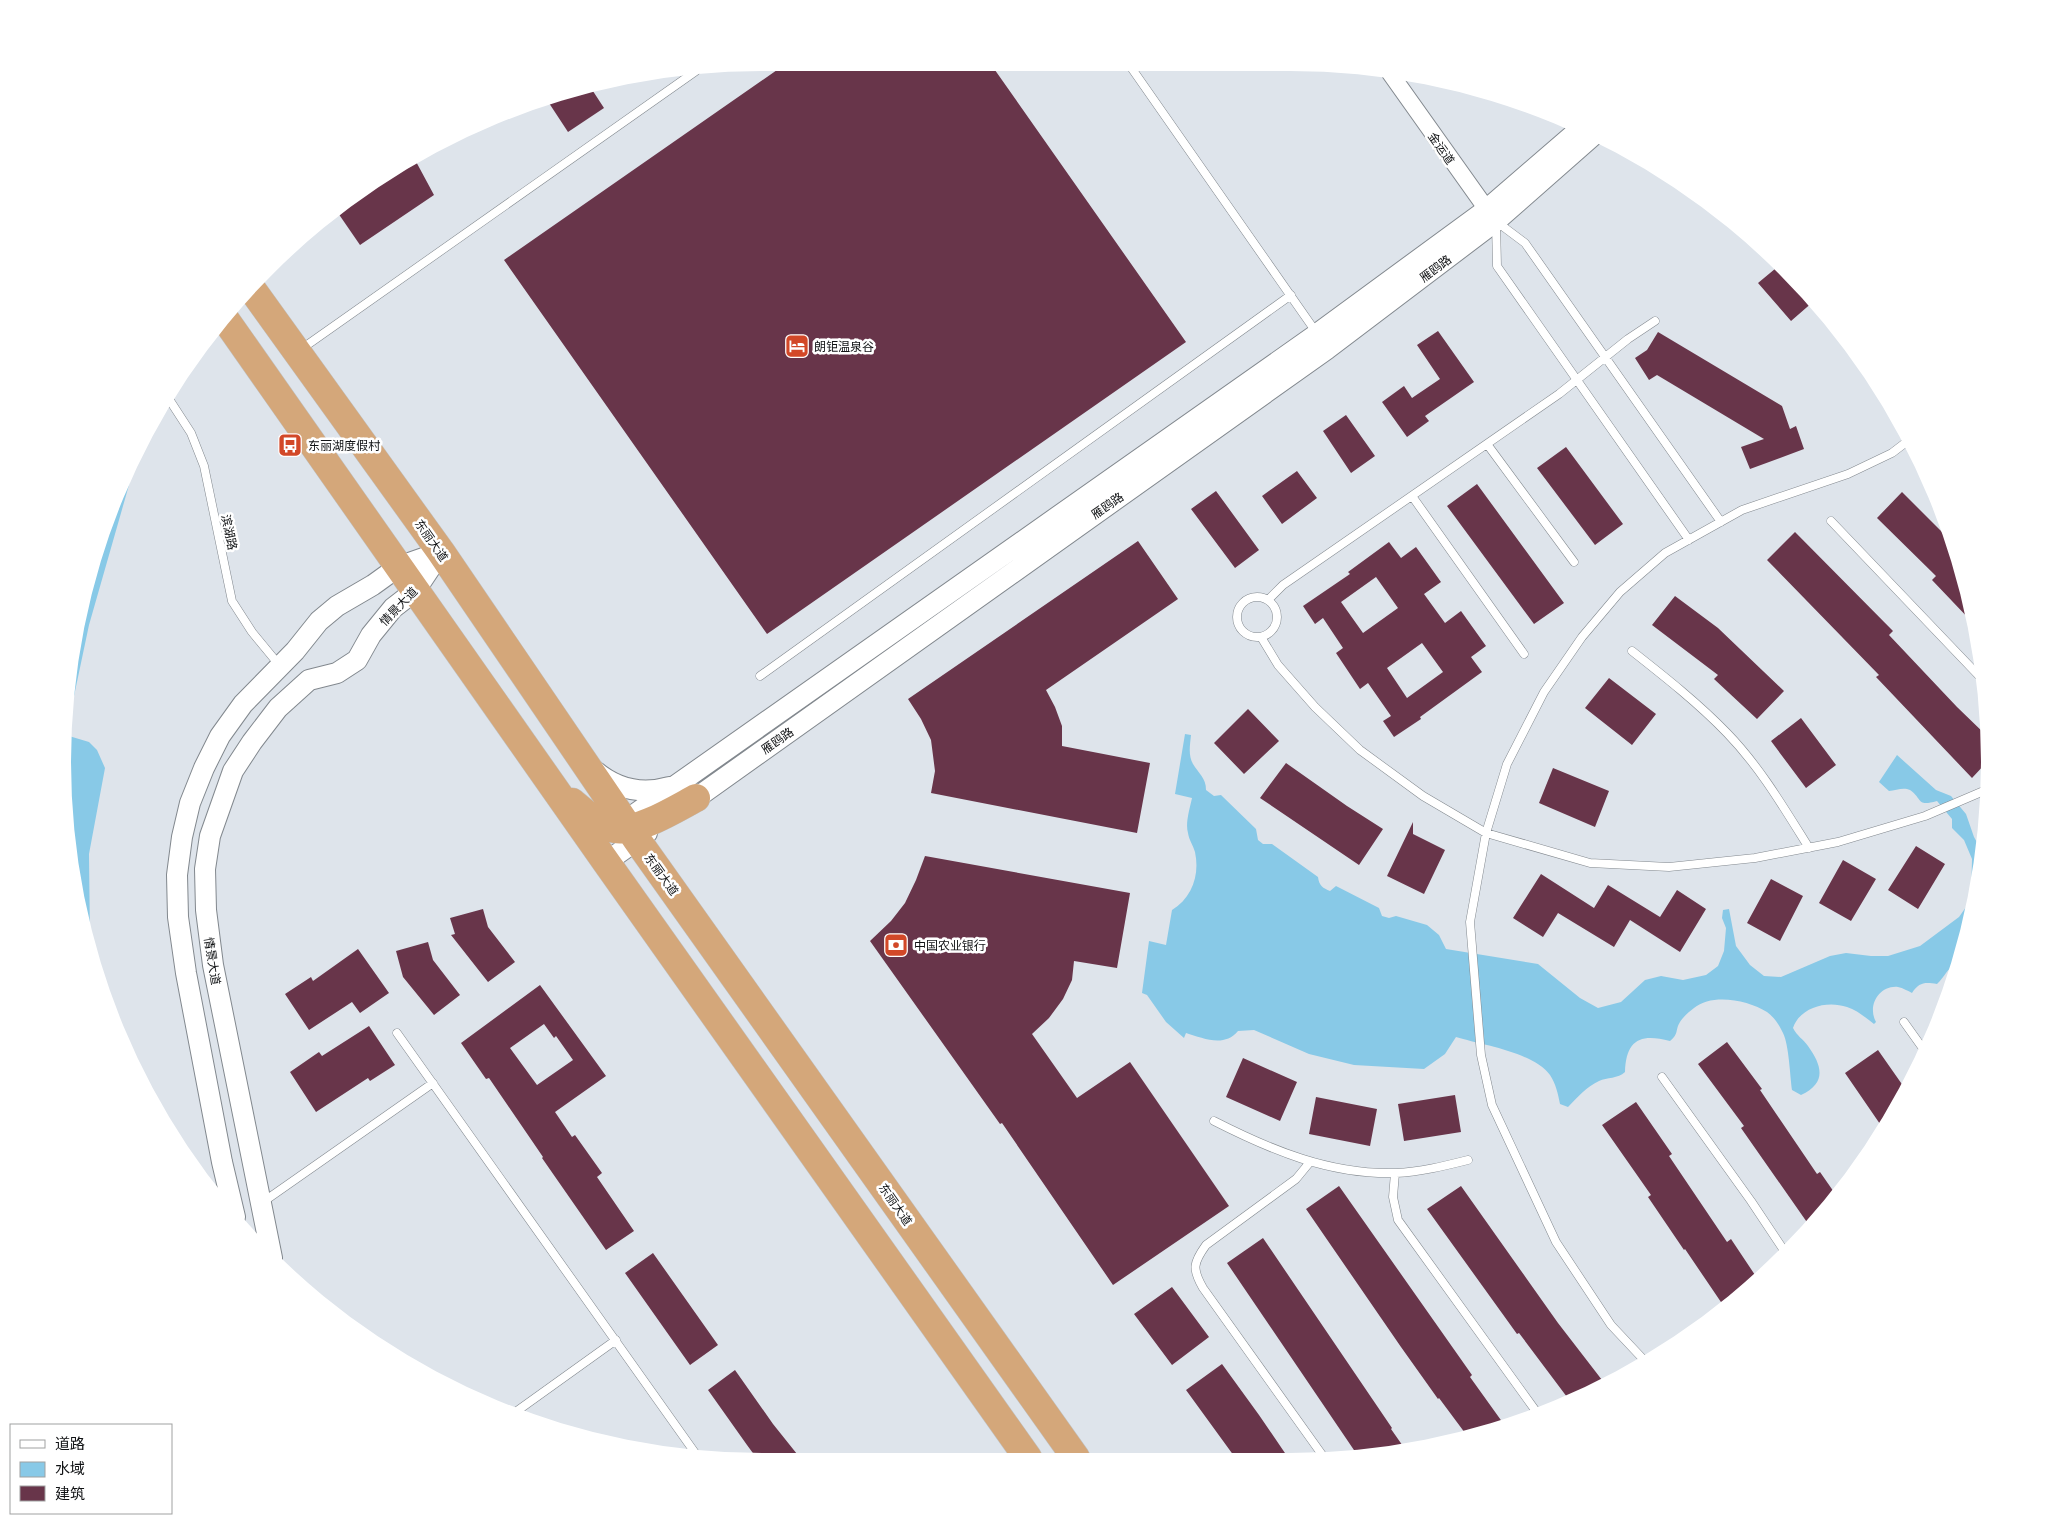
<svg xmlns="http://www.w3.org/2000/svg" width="2052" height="1524" font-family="Barlow,'Noto Sans SC',sans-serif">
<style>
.water{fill:#88c9e7}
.building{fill:#68354a;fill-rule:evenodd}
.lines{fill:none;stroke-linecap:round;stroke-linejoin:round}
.service-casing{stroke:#82888e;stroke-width:9}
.minor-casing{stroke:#82888e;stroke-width:18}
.tertiary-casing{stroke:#82888e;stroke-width:22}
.trunk-casing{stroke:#c1c2c2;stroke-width:29}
.service{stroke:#fff;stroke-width:8}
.minor{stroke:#fff;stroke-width:16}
.tertiary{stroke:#fff;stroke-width:20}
.trunk{stroke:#d4a77a;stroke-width:28}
.labels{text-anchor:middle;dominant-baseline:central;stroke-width:5;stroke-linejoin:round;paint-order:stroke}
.street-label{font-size:12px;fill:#111315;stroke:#fff}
.poi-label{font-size:12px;fill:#111315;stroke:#fff;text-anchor:start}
</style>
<rect width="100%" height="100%" fill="#dee4eb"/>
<path class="water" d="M 134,455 L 137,457 L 89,625 L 70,715 L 76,625 Z
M 1185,734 L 1191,735 C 1190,745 1188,755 1193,764 C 1199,774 1206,778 1206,790 L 1214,796 L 1221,795 L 1256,829 L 1258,840 L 1263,844 L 1272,844 L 1318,877 C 1319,886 1323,888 1330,891 L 1336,886 L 1379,908 L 1382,916 L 1389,918 L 1396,916 L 1427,925 L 1439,935 L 1446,949 L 1538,964 L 1580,998 L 1598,1008 L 1621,1002 L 1645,980 L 1661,976 L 1683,980 L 1706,975 L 1718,966 L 1724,951 L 1726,928 L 1722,918 L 1723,910 L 1729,909 L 1736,946 L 1750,965 L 1764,976 L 1781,977 L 1830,956 L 1846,953 L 1871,956 L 1888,956 L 1920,946 L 1959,917 L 1971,900 L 1972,859 L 1964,840 L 1952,828 L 1952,819 L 1937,801 C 1916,807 1923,799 1910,790 C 1904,787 1896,790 1889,791 L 1879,782 L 1897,755 L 1936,790 L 1951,796 L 1966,814 L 1974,837 L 1983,853 L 1958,964 C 1947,967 1945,977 1937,984 C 1925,982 1919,982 1912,993 C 1908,991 1903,988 1898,987 C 1879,985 1867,1006 1876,1022 L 1874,1024 C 1866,1018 1857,1010 1847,1007 C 1827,1000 1800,1007 1793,1028 C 1797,1036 1803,1039 1808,1046 C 1823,1067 1826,1083 1801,1095 L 1792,1090 C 1790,1076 1789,1045 1783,1033 C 1780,1026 1774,1017 1767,1012 C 1748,1000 1712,993 1694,1008 C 1690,1011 1683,1017 1680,1022 C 1675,1030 1679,1034 1670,1041 C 1640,1033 1626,1040 1625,1072 C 1618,1079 1607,1077 1599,1081 C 1586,1087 1578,1097 1568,1107 L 1560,1104 C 1558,1094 1556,1084 1550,1075 C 1533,1052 1482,1045 1456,1037 L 1445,1054 L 1424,1069 L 1354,1065 L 1309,1054 L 1254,1030 L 1238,1031 C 1224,1048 1203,1038 1186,1033 L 1184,1038 L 1166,1022 L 1147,995 L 1142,993 L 1149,941 L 1166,945 L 1172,910 C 1192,898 1200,875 1195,852 C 1193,845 1189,840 1188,833 C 1185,823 1190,808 1192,798 L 1175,794 Z
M 69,736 L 89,742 L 97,750 L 105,768 L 89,854 L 90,941 L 64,808 Z"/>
<path class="building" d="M 787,63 L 990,63 L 1186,342 L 767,634 L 504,260 Z
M 589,85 L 604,108 L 568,132 L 547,100 L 581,86 Z
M 413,156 L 434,195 L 360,245 L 338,213 Z
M 1781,264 L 1814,301 L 1791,321 L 1758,283 Z
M 1438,331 L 1474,382 L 1425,416 L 1429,421 L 1407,437 L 1382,402 L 1404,386 L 1412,398 L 1440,379 L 1417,345 Z
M 1658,332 L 1782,406 L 1790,429 L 1796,426 L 1804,449 L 1750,469 L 1741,447 L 1764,439 L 1657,375 L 1649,380 L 1635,358 L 1647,350 Z
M 1346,415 L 1375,456 L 1351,473 L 1323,431 Z
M 1566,447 L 1623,524 L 1595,545 L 1537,468 Z
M 1297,471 L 1317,498 L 1282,524 L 1262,496 Z
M 1477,484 L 1564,603 L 1534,624 L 1447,506 Z
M 1216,491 L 1259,550 L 1235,568 L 1191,509 Z
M 1902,492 L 1950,540 L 1966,581 L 1972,622 L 1932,580 L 1936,576 L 1877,518 Z
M 1795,532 L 1893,631 L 1889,635 L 1957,707 L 1987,736 L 1986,763 L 1972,778 L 1876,677 L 1879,675 L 1767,560 Z
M 1138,541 L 1178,599 L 1046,690 L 1055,707 L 1062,726 L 1062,746 L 1150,763 L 1137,833 L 931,793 L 935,771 L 931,740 L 921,719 L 908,699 Z
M 1389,542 L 1401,558 L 1416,547 L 1441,582 L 1424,594 L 1445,623 L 1461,611 L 1486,646 L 1471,657 L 1482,672 L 1420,717 L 1421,719 L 1394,737 L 1383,721 L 1391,716 L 1368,683 L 1360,689 L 1336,653 L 1343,648 L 1323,618 L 1315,624 L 1303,606 L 1350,574 L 1348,572 ZM 1376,577 L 1398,608 L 1363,633 L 1341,602 ZM 1422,643 L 1443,672 L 1407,698 L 1387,668 Z
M 1675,596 L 1718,628 L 1784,691 L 1757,719 L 1714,679 L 1718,675 L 1652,625 Z
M 1609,678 L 1656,714 L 1632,745 L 1585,708 Z
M 1248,709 L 1279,741 L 1244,774 L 1214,743 Z
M 1801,718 L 1836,765 L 1806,788 L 1771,741 Z
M 1286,763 L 1347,806 L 1383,829 L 1359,865 L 1260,798 Z
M 1553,768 L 1609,791 L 1595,827 L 1539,803 Z
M 1413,822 L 1413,834 L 1445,850 L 1424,894 L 1387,876 Z
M 1916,846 L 1945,864 L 1918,909 L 1888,890 Z
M 925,856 L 1130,893 L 1117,968 L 1074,961 L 1072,980 L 1063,999 L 1049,1018 L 1032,1034 L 1077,1098 L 1130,1062 L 1229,1206 L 1113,1285 L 1002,1123 L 1000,1124 L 870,941 L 891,921 L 905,903 L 916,880 Z
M 1843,860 L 1876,879 L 1851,921 L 1819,903 Z
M 1541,874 L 1594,908 L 1608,885 L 1660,917 L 1677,890 L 1706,909 L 1680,952 L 1630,920 L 1614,947 L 1558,913 L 1543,937 L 1513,918 Z
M 1771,879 L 1803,896 L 1780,941 L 1747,923 Z
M 483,909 L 488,927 L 515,962 L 488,982 L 451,935 L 455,934 L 450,918 Z
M 428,942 L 433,960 L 460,995 L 434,1015 L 403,977 L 396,951 Z
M 358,949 L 389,993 L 360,1013 L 352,1002 L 309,1030 L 285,994 L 311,977 L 313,981 Z
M 540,985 L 606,1076 L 555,1112 L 572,1137 L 575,1135 L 602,1173 L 597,1177 L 634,1231 L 606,1250 L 542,1158 L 543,1157 L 489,1078 L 486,1079 L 461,1043 ZM 544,1024 L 554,1038 L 556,1036 L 573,1060 L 537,1085 L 510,1048 Z
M 369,1026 L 395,1065 L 370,1081 L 368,1078 L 316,1112 L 290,1072 L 319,1052 L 322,1056 Z
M 1727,1042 L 1762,1089 L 1760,1090 L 1817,1174 L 1820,1172 L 1836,1195 L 1811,1228 L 1741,1128 L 1744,1126 L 1698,1064 Z
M 1878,1050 L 1906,1090 L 1894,1114 L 1880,1124 L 1845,1073 Z
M 1243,1058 L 1297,1082 L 1280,1121 L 1226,1097 Z
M 1455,1095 L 1461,1132 L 1404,1141 L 1398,1104 Z
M 1316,1097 L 1377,1109 L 1370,1146 L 1309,1134 Z
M 1636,1102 L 1672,1154 L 1669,1156 L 1727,1242 L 1731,1239 L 1757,1278 L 1725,1308 L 1685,1249 L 1684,1250 L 1648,1197 L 1651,1195 L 1602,1125 Z
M 1339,1186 L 1472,1375 L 1470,1377 L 1503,1423 L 1465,1433 L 1439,1398 L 1438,1399 L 1401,1347 L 1306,1209 Z
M 1461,1186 L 1558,1323 L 1602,1380 L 1570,1401 L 1519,1333 L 1517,1334 L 1427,1209 Z
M 1263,1238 L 1392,1428 L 1391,1429 L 1405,1449 L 1382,1455 L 1358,1456 L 1227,1263 Z
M 653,1253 L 718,1345 L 690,1365 L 625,1273 Z
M 1172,1287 L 1209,1337 L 1172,1365 L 1134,1314 Z
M 1222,1364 L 1259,1415 L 1287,1456 L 1234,1456 L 1186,1390 Z
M 735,1370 L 773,1424 L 801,1459 L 758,1460 L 747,1445 L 708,1390 Z"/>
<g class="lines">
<g class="service-casing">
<path id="service" d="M 1128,63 L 1316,332
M 1497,222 L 1525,243 L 1721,522
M 1496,223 L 1497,266 L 1689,540
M 300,350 L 696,71
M 167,396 L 191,433 L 204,466 L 232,601 L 252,632 L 280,666
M 1487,444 L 1574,562
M 1412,496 L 1524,654
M 1831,521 L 1982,679
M1237 617a20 20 0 1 1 40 0a20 20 0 1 1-40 0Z
M 1268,600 L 1283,585 L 1559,394 L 1628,339 L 1655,321
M 1261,637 L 1278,665 L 1315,707 L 1360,750 L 1423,796 L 1486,833 L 1590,863 L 1669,867 L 1755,858 L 1838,842 L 1925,816 L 1986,790
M 1632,651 C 1665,677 1698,703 1727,733 C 1760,767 1784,808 1809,848
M 760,676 L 1291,295
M 1904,1022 L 1924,1050
M 397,1033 L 698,1457
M 1662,1077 L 1751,1201 L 1785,1252
M 1214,1121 C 1271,1150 1330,1175 1396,1173 C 1420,1172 1444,1166 1468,1160
M 1310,1162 L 1296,1179 L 1206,1245 C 1193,1263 1192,1269 1203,1288 L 1323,1456
M 1395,1173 L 1393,1197 L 1398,1220 L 1538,1414
M 263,1202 L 433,1083
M 1643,1359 L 1611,1325 L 1556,1242 L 1492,1105 L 1481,1055 L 1470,922 L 1486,833 L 1507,764 L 1544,692 L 1582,637 L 1620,592 L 1665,553 L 1742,510 L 1848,474 L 1892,453 L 1909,440
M 517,1411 L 616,1340"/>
</g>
<g class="minor-casing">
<path id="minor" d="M 1390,73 L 1493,218"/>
</g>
<g class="tertiary-casing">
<path id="tertiary" d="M 594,770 C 616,789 641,795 669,787
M 685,806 L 1327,349 L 1496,221 L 1596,133
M 618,826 L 1317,334 L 1486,210 L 1581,128
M 606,862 L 647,833
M 235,1217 L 222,1162 L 186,973 L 178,917 L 177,875 L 182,837 L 190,803 L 204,768 L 220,736 L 243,704 L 295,651 L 319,621 L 337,606 L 373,585 L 398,567 L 441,552
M 272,1258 L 213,965 L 206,910 L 205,869 L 210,836 L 233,771 L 252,742 L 278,708 L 309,680 L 337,673 L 357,660 L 371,635 L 393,608 L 415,591 L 441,552"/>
</g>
<g class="trunk-casing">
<path id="trunk" d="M 251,288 L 441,552 L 637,840 L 1076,1458
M 225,319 L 606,862 L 1028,1458
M 572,802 C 584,812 599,826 615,829 C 637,833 677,808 696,798"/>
</g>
<use href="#service" class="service"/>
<use href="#minor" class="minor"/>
<use href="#tertiary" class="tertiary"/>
<use href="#trunk" class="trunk"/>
</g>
<defs>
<g id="hotel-square" transform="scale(1.25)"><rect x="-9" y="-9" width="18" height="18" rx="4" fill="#d24828" stroke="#fff"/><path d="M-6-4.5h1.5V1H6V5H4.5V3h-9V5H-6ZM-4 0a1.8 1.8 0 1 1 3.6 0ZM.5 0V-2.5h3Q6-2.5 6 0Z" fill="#fff"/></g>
<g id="bus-square" transform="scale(1.25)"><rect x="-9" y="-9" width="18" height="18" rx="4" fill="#d24828" stroke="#fff"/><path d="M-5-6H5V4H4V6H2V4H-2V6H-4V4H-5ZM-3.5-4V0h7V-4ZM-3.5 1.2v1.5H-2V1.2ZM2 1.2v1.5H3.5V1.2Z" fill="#fff"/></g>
<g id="bank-square" transform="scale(1.25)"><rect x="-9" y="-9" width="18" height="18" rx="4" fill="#d24828" stroke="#fff"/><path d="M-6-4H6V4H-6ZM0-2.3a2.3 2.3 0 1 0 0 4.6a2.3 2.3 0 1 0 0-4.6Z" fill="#fff"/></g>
</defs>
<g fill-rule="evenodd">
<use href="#hotel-square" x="797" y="346"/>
<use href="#bus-square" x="290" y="445"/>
<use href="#bank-square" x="896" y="945"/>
</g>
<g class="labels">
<g class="street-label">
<text transform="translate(1442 148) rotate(55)">金运道</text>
<text transform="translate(1435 268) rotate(-37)">雁鸥路</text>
<text transform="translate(1107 505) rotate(-35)">雁鸥路</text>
<text transform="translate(230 532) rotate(78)">滨湖路</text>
<text transform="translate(432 540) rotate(55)">东丽大道</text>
<text transform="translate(398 606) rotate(-46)">情景大道</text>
<text transform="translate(777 740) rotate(-35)">雁鸥路</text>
<text transform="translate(662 874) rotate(54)">东丽大道</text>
<text transform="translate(213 961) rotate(81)">情景大道</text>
<text transform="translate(896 1204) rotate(55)">东丽大道</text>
</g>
<g class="poi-label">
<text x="814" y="346">朗钜温泉谷</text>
<text x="308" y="445">东丽湖度假村</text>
<text x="914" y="945">中国农业银行</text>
</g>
</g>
<path d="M0 0H2052V1524H0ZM762 71H1290A691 691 0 0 1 1981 762V762A691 691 0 0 1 1290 1453H762A691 691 0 0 1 71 762V762A691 691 0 0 1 762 71Z" fill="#fff" fill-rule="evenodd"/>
<rect x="10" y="1424" width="162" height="90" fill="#ffffff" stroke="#a0a1a1"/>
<rect x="20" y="1440" width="25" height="8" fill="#ffffff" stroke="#a0a1a1"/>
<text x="55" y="1449" font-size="15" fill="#111315">道路</text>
<rect x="20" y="1462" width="25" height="15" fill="#88c9e7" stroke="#a0a1a1"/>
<text x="55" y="1474" font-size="15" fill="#111315">水域</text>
<rect x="20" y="1486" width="25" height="15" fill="#68354a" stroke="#a0a1a1"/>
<text x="55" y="1499" font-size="15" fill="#111315">建筑</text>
</svg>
